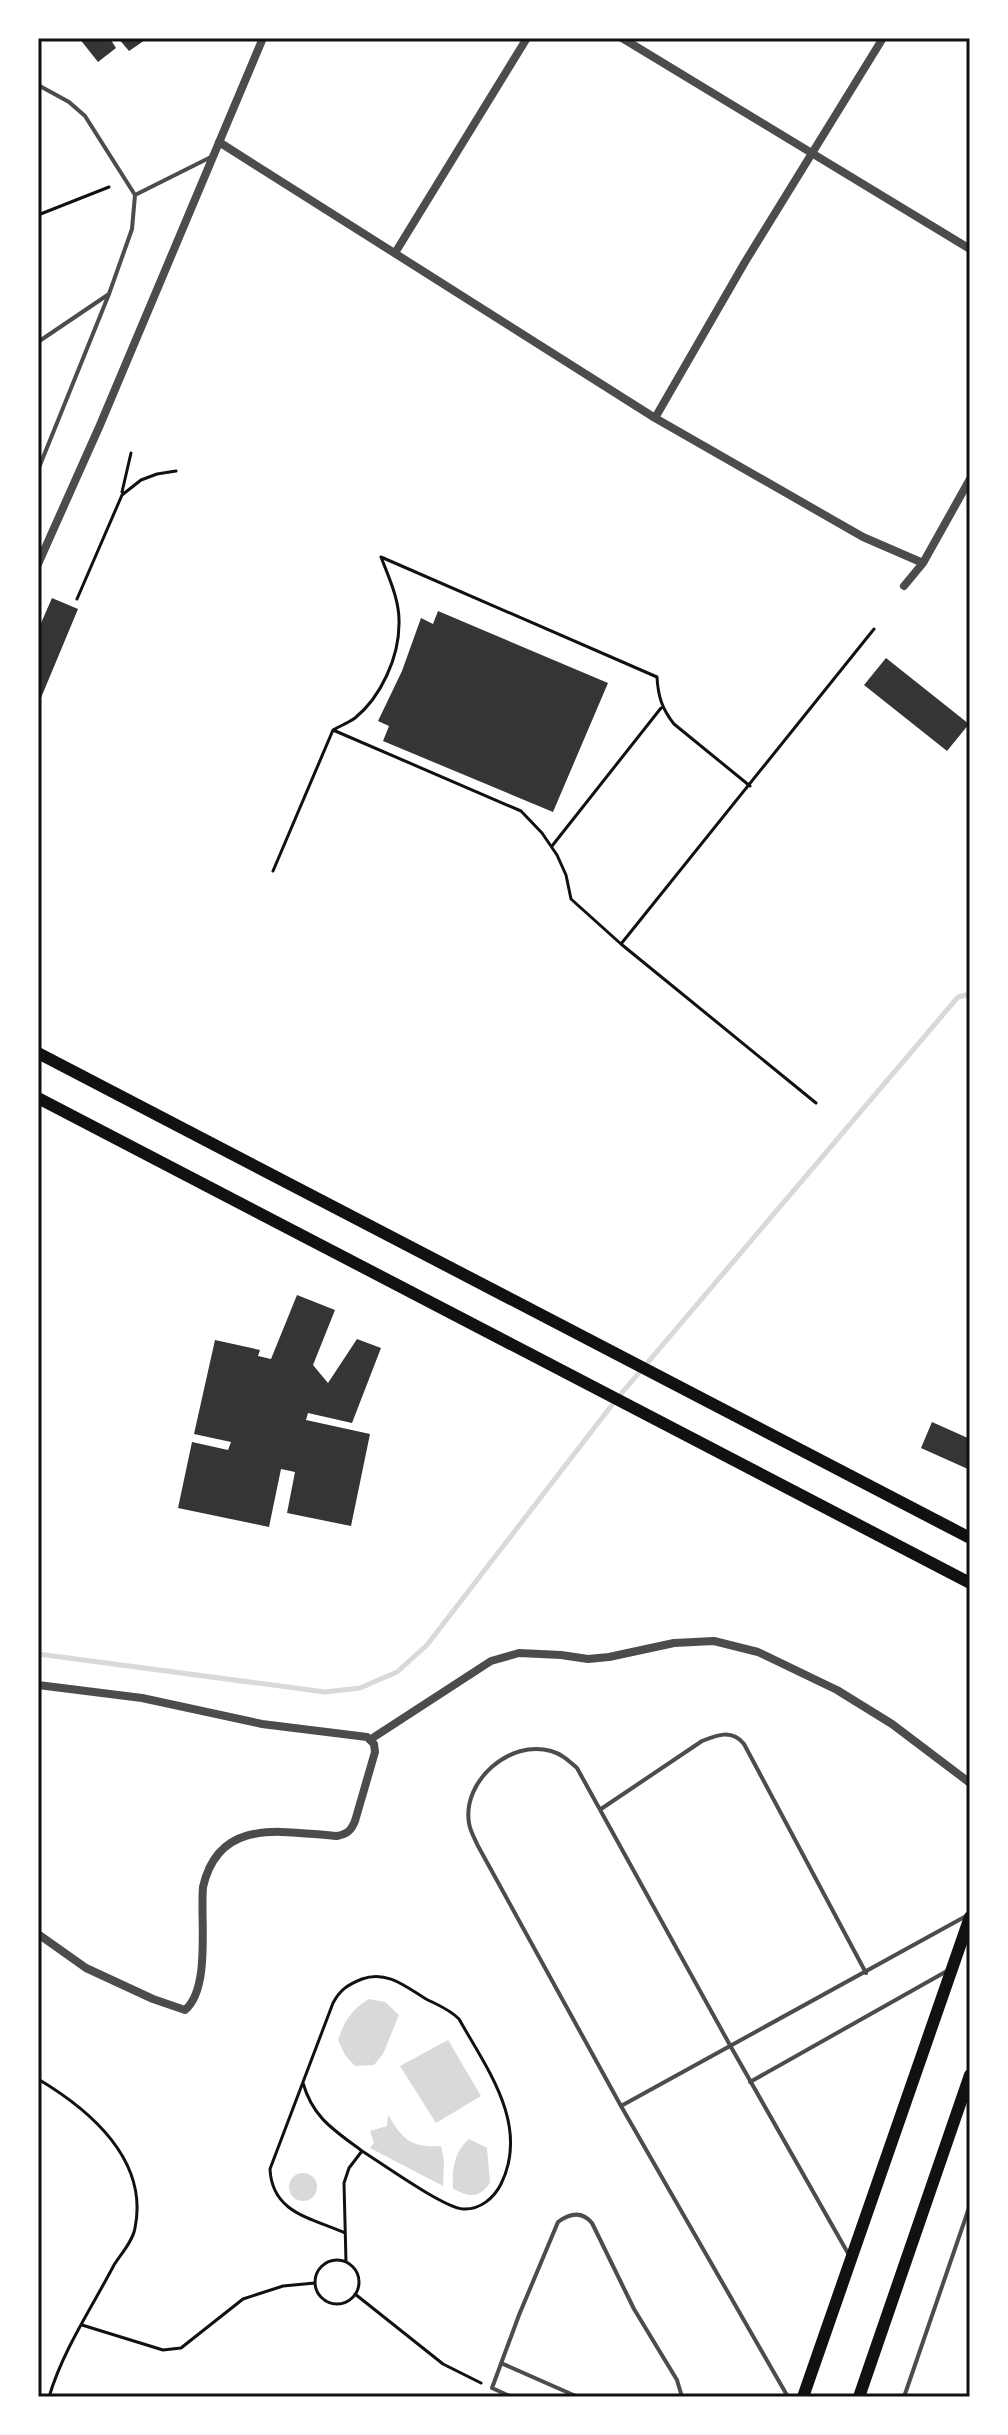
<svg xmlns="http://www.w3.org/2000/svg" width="1008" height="2435" font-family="'Fira Sans Condensed',sans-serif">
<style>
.water{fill:#d9d9d9}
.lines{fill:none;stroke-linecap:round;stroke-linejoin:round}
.stream{stroke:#d9d9d9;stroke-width:5}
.building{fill:#353535}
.path{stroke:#111;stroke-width:3}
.service{stroke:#4c4c4c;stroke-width:4}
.minor{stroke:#4c4c4c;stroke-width:8}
.primary{stroke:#111;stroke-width:12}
.neatline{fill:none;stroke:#111;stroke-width:3}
</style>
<rect width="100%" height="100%" fill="#fff"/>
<path class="water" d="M 369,1999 L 385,2002 L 399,2015 L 383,2054 L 374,2065 L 355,2066 L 345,2055 L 338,2040 C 345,2020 351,2010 369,1999 Z
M 448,2040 L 481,2096 L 436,2123 L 400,2066 Z
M 388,2115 C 403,2140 411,2148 441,2146 L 444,2161 L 443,2186 L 370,2148 L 374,2143 L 370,2131 L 387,2126 Z
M 469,2139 L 487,2148 L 490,2183 C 478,2199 470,2197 453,2189 C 452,2169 454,2152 469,2139 Z
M289 2187a14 14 0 1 1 28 0a14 14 0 1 1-28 0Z"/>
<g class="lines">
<path class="stream" d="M 38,1654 L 325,1692 L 360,1688 L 397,1672 L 427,1645 L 615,1401 L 958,997 L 970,994"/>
</g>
<path class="building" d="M 79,38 L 112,38 L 111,40 L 116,48 L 98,62 Z
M 118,38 L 148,38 L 129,51 Z
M 52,598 L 78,609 L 38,705 L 38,630 Z
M 438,611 L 608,683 L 553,812 L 383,741 L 389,726 L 378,721 L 402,671 L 421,618 L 433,624 Z
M 886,658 L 969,724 L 947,751 L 864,685 Z
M 297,1295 L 335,1310 L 313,1365 L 328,1383 L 357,1339 L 381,1348 L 352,1423 L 308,1413 L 306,1420 L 370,1434 L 351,1526 L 287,1513 L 295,1472 L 281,1469 L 269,1527 L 178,1508 L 192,1442 L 228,1450 L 231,1442 L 194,1434 L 215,1340 L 260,1350 L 258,1356 L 271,1359 Z
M 932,1422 L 970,1439 L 970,1470 L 921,1448 Z"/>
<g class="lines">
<path class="path" d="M 38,215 L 109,187
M 122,492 L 131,453
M 381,557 L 657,677 C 658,696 662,709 674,724 L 750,786
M 77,599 L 122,495 L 141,480 L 157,474 L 176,471
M 333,730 L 521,811 L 542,833 L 557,855 L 566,875 L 571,899 L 621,944 L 816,1103
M 552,846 L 661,708
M 273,871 L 333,730 C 340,726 348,723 355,718 C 381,697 399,657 399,624 C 400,601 389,578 381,557
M 621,944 L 874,629
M 38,2079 C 90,2110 149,2160 135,2228 C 133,2241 121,2254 114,2265 C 91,2309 63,2350 49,2397
M 303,2083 C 313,2118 334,2130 362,2151
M 345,2233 C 311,2218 272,2213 270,2169 L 333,2003 C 340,1990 347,1985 362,1979 C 386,1970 405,1986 426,1999 C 438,2005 449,2009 459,2019 C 487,2069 530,2125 501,2184 C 494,2198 480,2210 463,2209 C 444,2208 381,2163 362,2151 L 349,2168 L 344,2183 L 346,2262
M315 2282a22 22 0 1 1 44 0a22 22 0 1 1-44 0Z
M 355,2294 L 443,2364 L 481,2383
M 82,2325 L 163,2350 L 181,2348 L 243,2299 L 283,2286 L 315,2283"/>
<path class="service" d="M 38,85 L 69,102 L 85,116 L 135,195 L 132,229 L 109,294 L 38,470
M 135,195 L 211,157
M 38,342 L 109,294
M 601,1809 L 702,1741 C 717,1735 732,1729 744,1744 L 866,1973
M 750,2082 L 947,1971
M 621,2106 L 968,1915
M 501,2363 L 578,2397
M 512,2397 L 492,2388 L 519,2315 L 558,2222 C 570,2213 582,2211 592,2223 L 634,2309 L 677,2380 L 682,2397
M 788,2397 L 621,2106 L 478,1846 C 475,1839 470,1831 469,1823 C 462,1781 510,1739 551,1751 C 562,1754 569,1761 577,1768 L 731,2047 L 849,2255
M 904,2397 L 970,2205"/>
<path class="minor" d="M 622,38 L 970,249
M 219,142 L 655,418 L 863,537 L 923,563
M 395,253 L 527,38
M 655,418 L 745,262 L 883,38
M 38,564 L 100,425 L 263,38
M 904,586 L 923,563 L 970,479
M 38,1685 L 142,1698 L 262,1724 L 367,1737 L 374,1744 L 375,1752 L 355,1821 C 351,1831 347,1834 337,1836 C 281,1832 219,1817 203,1887 C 200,1919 211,1988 185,2010 L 153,1999 L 86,1968 L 38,1934
M 371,1739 L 491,1661 L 519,1653 L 561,1655 L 588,1659 L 609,1657 L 674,1643 L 714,1641 L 758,1652 L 837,1690 L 892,1724 L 970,1783"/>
<path class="primary" d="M 38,1053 L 970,1538
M 38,1098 L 970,1583
M 803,2397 L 970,1917
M 859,2397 L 970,2075"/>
</g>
<rect width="1008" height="2435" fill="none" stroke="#ffffff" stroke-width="80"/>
<rect x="40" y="40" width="928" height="2355" class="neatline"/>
</svg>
